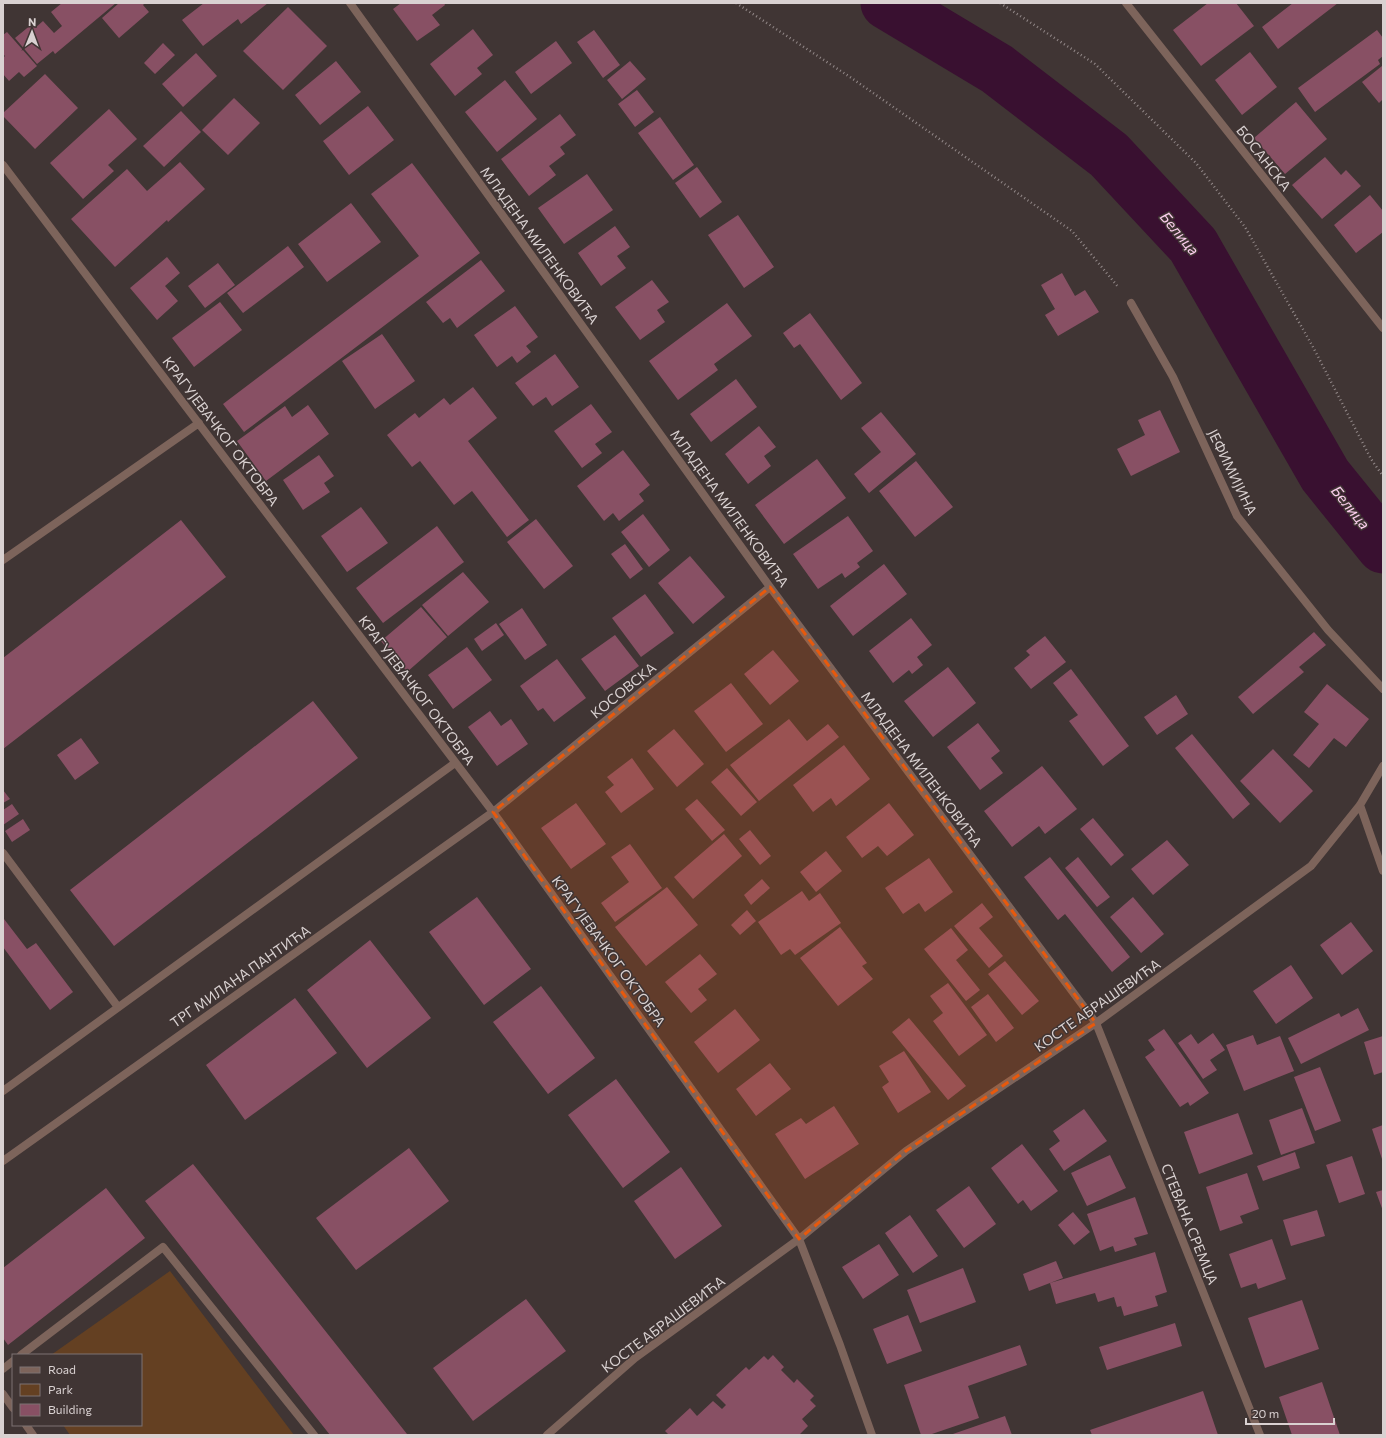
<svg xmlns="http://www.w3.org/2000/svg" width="1386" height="1438" font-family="Commissioner,sans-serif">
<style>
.green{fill:#644022}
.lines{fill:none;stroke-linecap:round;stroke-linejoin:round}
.river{stroke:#391030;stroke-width:53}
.building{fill:#885064}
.path{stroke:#938989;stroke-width:2.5;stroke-dasharray:1 3;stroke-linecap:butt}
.service{stroke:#7d645b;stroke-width:8}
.minor{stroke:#7d645b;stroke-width:8}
.marked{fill:#e8590c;fill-opacity:0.2;stroke:#e8590c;stroke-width:3;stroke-dasharray:8 5;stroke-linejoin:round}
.labels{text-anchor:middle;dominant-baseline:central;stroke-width:3;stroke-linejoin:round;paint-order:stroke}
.street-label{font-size:14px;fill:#d9d1d1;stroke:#403534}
.water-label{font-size:15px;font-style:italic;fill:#fcceee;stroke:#403534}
</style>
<rect width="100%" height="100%" fill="#403534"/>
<path class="green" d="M 170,1271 L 294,1435 L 70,1435 L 63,1425 L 141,1425 L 141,1355 L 51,1355 Z"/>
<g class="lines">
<path class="river" d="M 887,3 L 997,69 L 1109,155 L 1193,245 L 1325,475 L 1383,547"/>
</g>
<path class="building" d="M 62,3 L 116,3 L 55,54 L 53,51 L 37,64 L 15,38 L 32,24 L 35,28 L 43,21 L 54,33 L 62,26 L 51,12 Z
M 119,3 L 145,3 L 143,5 L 149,12 L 119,38 L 102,18 Z
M 204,3 L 268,3 L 241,24 L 238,19 L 203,46 L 182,20 Z
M 401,3 L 444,3 L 445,5 L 432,15 L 440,25 L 417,41 L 393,9 Z
M 1208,3 L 1236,3 L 1254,26 L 1201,66 L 1173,30 Z
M 1293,3 L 1338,3 L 1278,49 L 1262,27 Z
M 288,7 L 327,46 L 283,90 L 243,51 Z
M 473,29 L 493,55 L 477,68 L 482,74 L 455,96 L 430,64 Z
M 594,30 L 620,65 L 603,78 L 577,42 Z
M 1377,30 L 1383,38 L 1383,56 L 1378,60 L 1380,64 L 1315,112 L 1298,88 Z
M 7,32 L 37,66 L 24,77 L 19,72 L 9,81 L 3,74 L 3,58 L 5,56 L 3,54 L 3,35 Z
M 556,41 L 572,63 L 531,94 L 515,72 Z
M 163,43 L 175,55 L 155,74 L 144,63 Z
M 1250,52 L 1277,87 L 1242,115 L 1215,80 Z
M 196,53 L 217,76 L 183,107 L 162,84 Z
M 336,61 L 361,92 L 320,125 L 295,95 Z
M 630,61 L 646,79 L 622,99 L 607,80 Z
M 1382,66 L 1383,99 L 1379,103 L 1362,82 Z
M 45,74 L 78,108 L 35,149 L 3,116 L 3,113 Z
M 505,80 L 537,119 L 497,152 L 465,112 Z
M 637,90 L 654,112 L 635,127 L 618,104 Z
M 234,98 L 260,123 L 228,155 L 202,130 Z
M 1296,102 L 1327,139 L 1285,174 L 1254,138 Z
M 368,106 L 394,140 L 349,175 L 323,141 Z
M 109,109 L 137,139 L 108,165 L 114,171 L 83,199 L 50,163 Z
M 181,111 L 201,132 L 164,167 L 143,146 Z
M 560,114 L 576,135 L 560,147 L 565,154 L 549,166 L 556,175 L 529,196 L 501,159 Z
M 660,117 L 694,165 L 673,180 L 638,133 Z
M 1325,157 L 1341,175 L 1346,170 L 1361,186 L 1322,219 L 1292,185 Z
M 180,162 L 205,189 L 168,222 L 167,220 L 115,267 L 71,219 L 127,169 L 147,191 Z
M 412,163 L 480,253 L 244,432 L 223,404 L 419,256 L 371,194 Z
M 697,167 L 722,202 L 700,218 L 675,183 Z
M 587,174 L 613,210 L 564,244 L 538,208 Z
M 1370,195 L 1383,211 L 1383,232 L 1356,253 L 1334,225 Z
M 351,203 L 381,242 L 327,282 L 298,244 Z
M 738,215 L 774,267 L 744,288 L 708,235 Z
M 615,226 L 630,247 L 617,256 L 626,268 L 601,286 L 578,253 Z
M 288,246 L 304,267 L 243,313 L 227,293 Z
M 167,257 L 180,273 L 165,286 L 178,301 L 157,320 L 130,288 Z
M 481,260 L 505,291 L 457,328 L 450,318 L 443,323 L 426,302 Z
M 218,263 L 235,285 L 205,308 L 188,286 Z
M 1062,273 L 1075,296 L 1085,290 L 1099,312 L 1058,336 L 1045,315 L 1055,309 L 1041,285 Z
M 652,280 L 669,302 L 657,310 L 665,322 L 640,340 L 615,307 Z
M 220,302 L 242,330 L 194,367 L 172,338 Z
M 727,303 L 752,336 L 714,364 L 718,370 L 678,400 L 649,361 Z
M 515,306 L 538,337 L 526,346 L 531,352 L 517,363 L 512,356 L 497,367 L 474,335 Z
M 810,313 L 862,383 L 841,400 L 800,344 L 794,348 L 783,333 Z
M 382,334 L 415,381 L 375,409 L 342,361 Z
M 555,354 L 579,387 L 552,406 L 546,397 L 533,406 L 515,383 Z
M 736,379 L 757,407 L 711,442 L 690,414 Z
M 473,387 L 497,418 L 468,441 L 529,520 L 507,537 L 472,491 L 454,505 L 420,461 L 412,467 L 387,435 L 415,413 L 419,418 L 444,398 L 450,405 Z
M 591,404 L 612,432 L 595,444 L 602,453 L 582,468 L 554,431 Z
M 308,405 L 329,434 L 266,481 L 237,441 L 285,406 L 292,417 Z
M 1160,410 L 1180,452 L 1131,476 L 1117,449 L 1145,435 L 1138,420 Z
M 881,412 L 916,454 L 869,493 L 854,474 L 881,452 L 861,428 Z
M 759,426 L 776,447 L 764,456 L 771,466 L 748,484 L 725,454 Z
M 623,450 L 650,485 L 639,494 L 644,501 L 619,521 L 613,513 L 604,521 L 577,486 Z
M 319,455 L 334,476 L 324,483 L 330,492 L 303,510 L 283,480 Z
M 817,459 L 846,498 L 784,544 L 755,505 Z
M 916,461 L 953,507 L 915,537 L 879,491 Z
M 361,507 L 388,543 L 347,572 L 321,536 Z
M 643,514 L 670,550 L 649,567 L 621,532 Z
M 848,516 L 873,551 L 857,563 L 860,567 L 845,578 L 842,573 L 818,589 L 793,554 Z
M 536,519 L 573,566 L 544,589 L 507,542 Z
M 181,520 L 226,577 L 3,749 L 3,658 Z
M 437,526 L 464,562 L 383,623 L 356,588 Z
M 625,544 L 643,569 L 630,579 L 611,554 Z
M 690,556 L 725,597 L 693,624 L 658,583 Z
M 884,564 L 907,594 L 853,636 L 830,606 Z
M 463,572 L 489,602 L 448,636 L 422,605 Z
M 645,594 L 674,633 L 641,657 L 612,618 Z
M 421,607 L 447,637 L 407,672 L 381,641 Z
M 522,608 L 547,645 L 525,660 L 499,624 Z
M 911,618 L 932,645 L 917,657 L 923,665 L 912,674 L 909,670 L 893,683 L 869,651 Z
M 496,623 L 504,635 L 482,651 L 474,639 Z
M 1314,632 L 1326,645 L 1299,667 L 1304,672 L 1253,714 L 1238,697 Z
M 615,635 L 639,666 L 605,691 L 581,659 Z
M 1045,636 L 1066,662 L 1031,689 L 1014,668 L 1030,655 L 1026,651 Z
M 467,647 L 492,680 L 453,709 L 428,675 Z
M 773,650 L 799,681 L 770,705 L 744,674 Z
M 557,659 L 586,698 L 554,722 L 543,708 L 538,711 L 520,686 Z
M 948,667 L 976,703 L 933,737 L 904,701 Z
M 1071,669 L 1129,746 L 1103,766 L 1069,721 L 1078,715 L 1053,683 Z
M 731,683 L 763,724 L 726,752 L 694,711 Z
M 1327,684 L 1369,719 L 1346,747 L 1334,738 L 1309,768 L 1293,755 L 1319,724 L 1304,712 Z
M 1176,695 L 1188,714 L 1157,735 L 1144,717 Z
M 313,701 L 358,758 L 114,946 L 70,890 Z
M 490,711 L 501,726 L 511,719 L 528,744 L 497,766 L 468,727 Z
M 789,719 L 807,741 L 828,724 L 839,737 L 759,801 L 730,765 Z
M 978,723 L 1000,751 L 991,758 L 1003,773 L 980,790 L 947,747 Z
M 674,729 L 704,764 L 677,787 L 647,751 Z
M 1192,734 L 1250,804 L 1233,819 L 1175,748 Z
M 81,738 L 99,763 L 75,780 L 57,755 Z
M 844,745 L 870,779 L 836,806 L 831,798 L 813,812 L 793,785 Z
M 1273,749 L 1313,791 L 1280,823 L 1240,781 Z
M 632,758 L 654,789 L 621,813 L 605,792 L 614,785 L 607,777 Z
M 1042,766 L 1077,809 L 1045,834 L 1039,826 L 1012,847 L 984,811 Z
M 727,768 L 757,802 L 741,816 L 711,782 Z
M 3,790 L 10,799 L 3,803 Z
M 697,799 L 725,830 L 712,841 L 685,809 Z
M 576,803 L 606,844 L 571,869 L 541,828 Z
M 889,803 L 914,835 L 887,856 L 878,846 L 862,858 L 846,837 Z
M 12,804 L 19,814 L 3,825 L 3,810 Z
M 1093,818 L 1124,855 L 1111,866 L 1080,829 Z
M 23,819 L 30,830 L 12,842 L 5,831 Z
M 750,830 L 771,856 L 760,865 L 739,839 Z
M 724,834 L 742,856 L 693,899 L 674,877 Z
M 1167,840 L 1189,865 L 1153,895 L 1131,869 Z
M 630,844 L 662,888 L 615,922 L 601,903 L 629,882 L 611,857 Z
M 826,851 L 842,871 L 816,892 L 800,872 Z
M 1050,857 L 1130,957 L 1112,972 L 1065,914 L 1058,920 L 1024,877 Z
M 1078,857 L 1110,897 L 1097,907 L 1065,868 Z
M 929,858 L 953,892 L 925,912 L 919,903 L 903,914 L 885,888 Z
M 762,879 L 770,888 L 751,905 L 744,895 Z
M 667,887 L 698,925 L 646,966 L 615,927 Z
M 802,891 L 809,901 L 820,893 L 841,923 L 795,955 L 790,949 L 781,955 L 758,922 Z
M 477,897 L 531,969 L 484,1005 L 429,932 Z
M 1133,897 L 1164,934 L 1141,953 L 1110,917 Z
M 982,903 L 993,917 L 979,928 L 1003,956 L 989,968 L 954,926 Z
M 747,910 L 756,921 L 740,935 L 731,925 Z
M 4,919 L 27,949 L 36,943 L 73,992 L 50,1010 L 3,947 L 3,920 Z
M 1351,922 L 1373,951 L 1342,975 L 1320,945 Z
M 840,927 L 867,963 L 862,966 L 873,979 L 838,1006 L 800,958 Z
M 951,928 L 968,950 L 956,960 L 980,990 L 966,1001 L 924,949 Z
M 370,940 L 431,1018 L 367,1068 L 307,990 Z
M 700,954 L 717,974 L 698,989 L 707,1000 L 691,1013 L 665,982 Z
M 1005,961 L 1039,1001 L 1022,1015 L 988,974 Z
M 1291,965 L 1313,998 L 1276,1024 L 1253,991 Z
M 948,983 L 987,1035 L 959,1056 L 933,1021 L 943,1013 L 930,996 Z
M 541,986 L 595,1058 L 548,1094 L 493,1022 Z
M 988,994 L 1014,1028 L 996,1042 L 971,1007 Z
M 295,998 L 337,1053 L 245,1120 L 206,1065 Z
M 1358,1008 L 1369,1030 L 1301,1064 L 1288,1038 L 1339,1013 L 1341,1017 Z
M 735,1009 L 760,1040 L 718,1073 L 694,1042 Z
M 909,1018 L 966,1086 L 948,1100 L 892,1032 Z
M 1164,1029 L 1209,1093 L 1190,1106 L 1188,1102 L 1180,1107 L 1145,1057 L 1155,1050 L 1148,1040 Z
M 1213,1033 L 1225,1050 L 1210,1060 L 1217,1070 L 1203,1079 L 1178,1043 L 1191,1034 L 1198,1044 Z
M 1253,1035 L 1257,1045 L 1280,1036 L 1294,1071 L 1244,1091 L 1226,1045 Z
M 1383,1036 L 1383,1072 L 1374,1075 L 1364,1042 Z
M 904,1051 L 931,1092 L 898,1113 L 882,1087 L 889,1082 L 879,1066 Z
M 770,1063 L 791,1089 L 756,1116 L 736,1089 Z
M 1320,1067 L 1341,1121 L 1315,1131 L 1294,1077 Z
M 616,1079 L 670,1152 L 623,1188 L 568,1115 Z
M 834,1106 L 859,1144 L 805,1179 L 775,1134 L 801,1118 L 806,1124 Z
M 1302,1108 L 1315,1143 L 1281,1155 L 1269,1120 Z
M 1084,1109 L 1107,1141 L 1064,1171 L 1049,1149 L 1060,1141 L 1053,1131 Z
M 1238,1113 L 1253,1154 L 1199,1174 L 1184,1132 Z
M 1383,1125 L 1383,1162 L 1372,1129 Z
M 1022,1144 L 1058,1191 L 1031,1211 L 1023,1200 L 1018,1204 L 991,1168 Z
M 409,1148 L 449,1201 L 356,1270 L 316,1218 Z
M 1295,1152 L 1300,1168 L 1263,1181 L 1257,1166 Z
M 1110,1155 L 1126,1188 L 1087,1206 L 1071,1173 Z
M 1352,1156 L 1365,1194 L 1339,1203 L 1326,1165 Z
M 193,1164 L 407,1434 L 330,1435 L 288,1382 L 145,1201 Z
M 681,1167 L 722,1226 L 675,1259 L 634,1201 Z
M 1247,1173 L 1259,1209 L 1240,1216 L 1243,1223 L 1220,1231 L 1206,1187 Z
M 969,1186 L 996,1224 L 964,1248 L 936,1210 Z
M 106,1188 L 145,1238 L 8,1345 L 3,1338 L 3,1268 Z
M 1383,1190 L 1383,1211 L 1376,1192 Z
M 1135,1197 L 1148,1234 L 1134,1238 L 1137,1245 L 1115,1252 L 1113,1246 L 1100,1251 L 1087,1214 Z
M 1317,1210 L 1325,1236 L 1291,1246 L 1283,1220 Z
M 1073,1212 L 1090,1232 L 1074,1245 L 1058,1225 Z
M 910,1215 L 938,1256 L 913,1273 L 885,1233 Z
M 1272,1239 L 1286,1279 L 1258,1289 L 1256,1283 L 1241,1288 L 1229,1254 Z
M 879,1244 L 899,1275 L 863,1299 L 842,1267 Z
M 1155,1252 L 1167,1292 L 1155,1296 L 1158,1306 L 1124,1316 L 1121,1306 L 1117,1307 L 1114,1297 L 1098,1302 L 1095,1293 L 1056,1304 L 1050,1283 Z
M 1056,1261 L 1063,1278 L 1029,1291 L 1023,1274 Z
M 963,1268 L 976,1302 L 920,1323 L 907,1290 Z
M 526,1299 L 566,1351 L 473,1421 L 433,1368 Z
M 1302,1300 L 1319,1349 L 1265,1368 L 1248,1318 Z
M 908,1315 L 922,1351 L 887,1364 L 873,1329 Z
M 1175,1323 L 1182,1346 L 1107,1370 L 1099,1347 Z
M 1020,1345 L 1027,1365 L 968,1386 L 979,1418 L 929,1435 L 921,1435 L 904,1385 Z
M 773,1355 L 784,1367 L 781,1370 L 794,1383 L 797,1379 L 814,1396 L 810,1400 L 816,1406 L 802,1419 L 808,1426 L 799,1435 L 669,1435 L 665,1431 L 690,1408 L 697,1416 L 713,1401 L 722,1409 L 726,1405 L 716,1395 L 746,1367 L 749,1370 L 764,1356 L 768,1360 Z
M 1322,1382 L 1340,1435 L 1292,1435 L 1279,1397 Z
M 1203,1391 L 1218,1435 L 1092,1435 L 1090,1430 Z
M 1005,1416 L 1012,1435 L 950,1435 Z"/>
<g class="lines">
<path class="path" d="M 736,3 L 850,77 L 1072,231 L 1119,288
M 1000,3 L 1095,64 L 1196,163 L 1245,227 L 1313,347 L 1371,459 L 1383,476"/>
<path class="service" d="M 3,853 L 118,1007
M 21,1355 L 163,1247 L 314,1435
M 3,1369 L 13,1361"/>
<path class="minor" d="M 350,3 L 770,587 L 1096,1023 L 1260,1435
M 1126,3 L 1383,328
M 3,165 L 493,812 L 799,1239 L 840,1345 L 872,1435
M 1131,303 L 1173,377 L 1237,516 L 1328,630 L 1383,689
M 3,560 L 199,423
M 1360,805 L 1383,871
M 3,1091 L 455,763
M 3,1161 L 493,812 L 770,587
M 3,1394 L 13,1408
M 26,1425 L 33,1435
M 547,1435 L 635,1358 L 799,1239 L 906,1151 L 1096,1023 L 1311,866 L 1360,805 L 1383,766"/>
</g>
<path class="marked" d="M 770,587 L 1096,1023 L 906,1151 L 799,1239 L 493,812 Z"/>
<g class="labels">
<g class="street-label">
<text transform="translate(1264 158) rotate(52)">БОСАНСКА</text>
<text transform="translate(540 245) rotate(54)">МЛАДЕНА МИЛЕНКОВИЋА</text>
<text transform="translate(221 431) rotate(53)">КРАГУЈЕВАЧКОГ ОКТОБРА</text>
<text transform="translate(1233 472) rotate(64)">ЈЕФИМИЈИНА</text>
<text transform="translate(730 508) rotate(54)">МЛАДЕНА МИЛЕНКОВИЋА</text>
<text transform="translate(417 690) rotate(53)">КРАГУЈЕВАЧКОГ ОКТОБРА</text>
<text transform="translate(623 690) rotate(-39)">КОСОВСКА</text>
<text transform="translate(922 769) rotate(53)">МЛАДЕНА МИЛЕНКОВИЋА</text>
<text transform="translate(609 951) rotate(54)">КРАГУЈЕВАЧКОГ ОКТОБРА</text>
<text transform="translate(240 976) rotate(-35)">ТРГ МИЛАНА ПАНТИЋА</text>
<text transform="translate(1097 1005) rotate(-35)">КОСТЕ АБРАШЕВИЋА</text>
<text transform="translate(1190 1224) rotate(68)">СТЕВАНА СРЕМЦА</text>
<text transform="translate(663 1324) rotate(-37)">КОСТЕ АБРАШЕВИЋА</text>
</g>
<g class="water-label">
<text transform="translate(1180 233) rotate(50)">Белица</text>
<text transform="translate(1351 507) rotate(51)">Белица</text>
</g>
</g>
<rect width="1386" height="1438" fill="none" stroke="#d9d1d1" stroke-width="8"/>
<rect x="12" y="1354" width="130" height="72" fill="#403534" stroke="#7d7373"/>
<rect x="20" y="1367" width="20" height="6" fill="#7d645b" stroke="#7d7373"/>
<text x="48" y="1374" font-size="12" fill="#d9d1d1">Road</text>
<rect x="20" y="1384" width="20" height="12" fill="#644022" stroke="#7d7373"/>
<text x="48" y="1394" font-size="12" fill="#d9d1d1">Park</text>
<rect x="20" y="1404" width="20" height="12" fill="#885064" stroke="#7d7373"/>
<text x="48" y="1414" font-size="12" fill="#d9d1d1">Building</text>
<g transform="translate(32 32) rotate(1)" stroke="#403534" stroke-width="3" paint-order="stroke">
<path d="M0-3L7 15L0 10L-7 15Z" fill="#d9d1d1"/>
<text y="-6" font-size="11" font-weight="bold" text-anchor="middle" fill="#d9d1d1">N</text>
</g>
<path d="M1246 1418v6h88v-6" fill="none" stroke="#d9d1d1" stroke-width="2"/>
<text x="1252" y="1418" font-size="12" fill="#d9d1d1" stroke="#403534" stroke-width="3" paint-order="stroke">20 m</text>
</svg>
